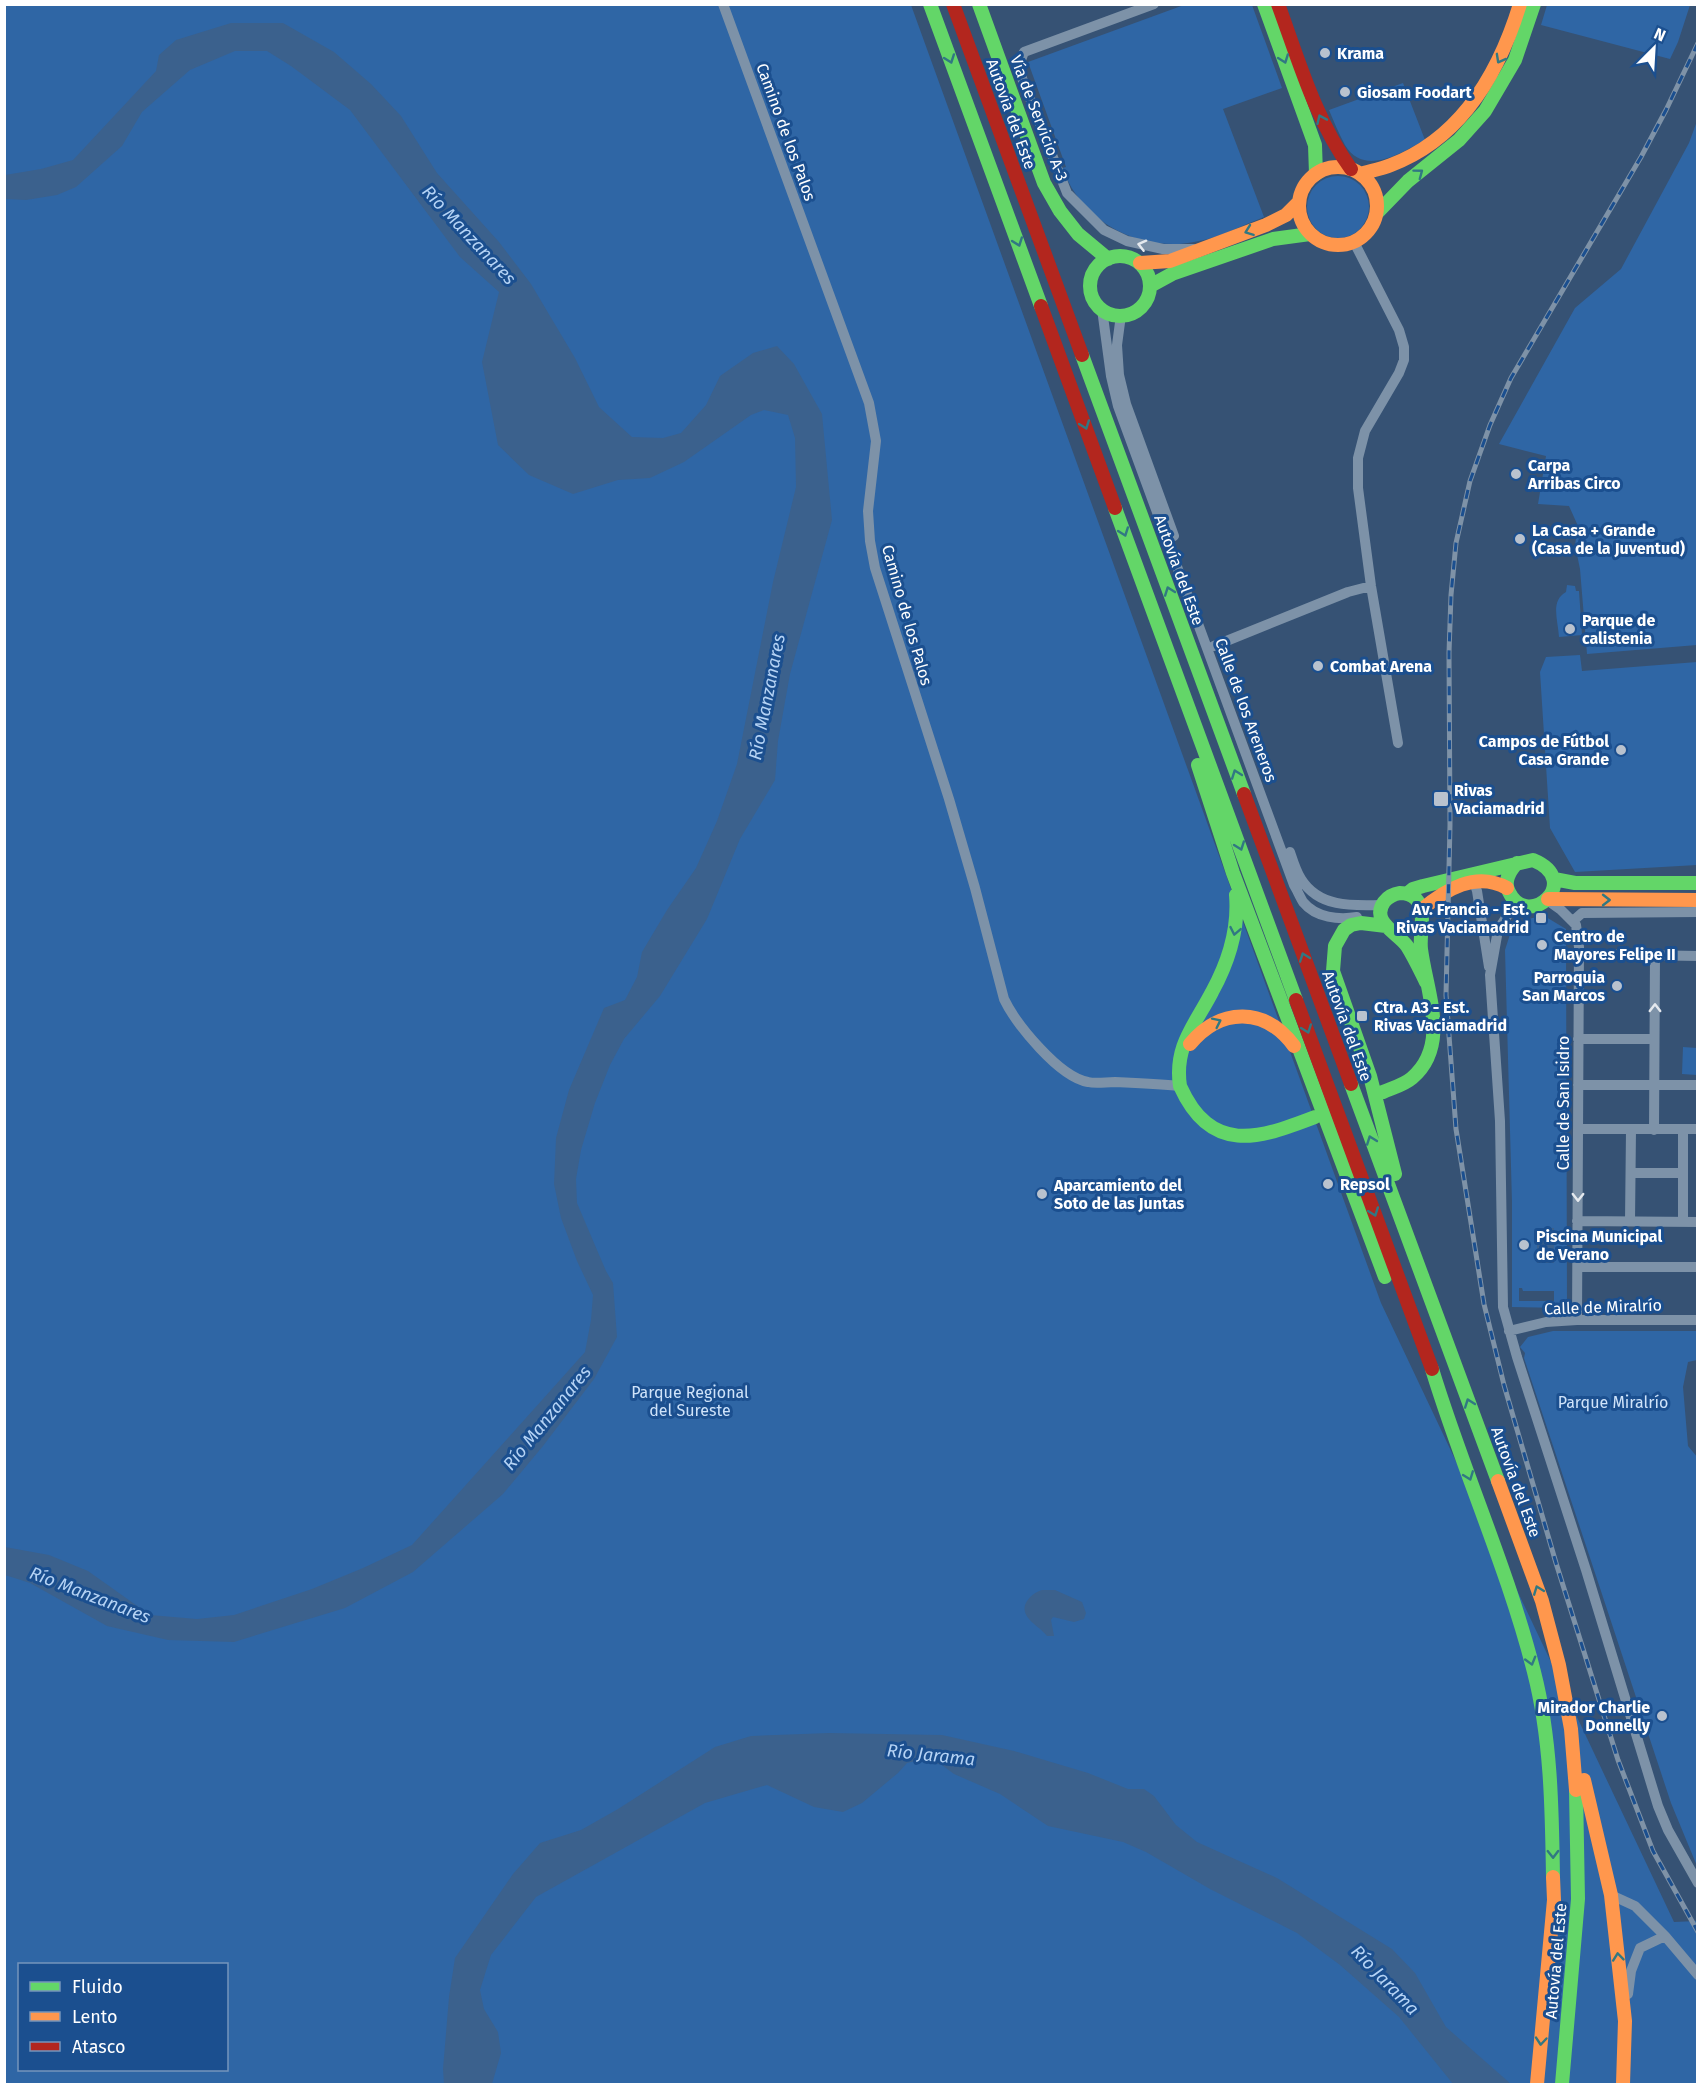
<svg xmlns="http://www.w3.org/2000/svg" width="1702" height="2089" font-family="'Fira Sans',sans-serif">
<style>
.green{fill:#2f66a5;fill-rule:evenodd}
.water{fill:#3b618d}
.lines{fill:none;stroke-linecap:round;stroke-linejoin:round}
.street{stroke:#7d92a8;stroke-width:10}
.fast{stroke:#63d668;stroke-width:14}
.slow{stroke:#ff974d;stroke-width:14}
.jam{stroke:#b3261e;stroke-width:14}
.rail-casing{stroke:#7e92a7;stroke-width:5}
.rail{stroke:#1b4f8f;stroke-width:3;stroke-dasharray:9;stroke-linecap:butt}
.oneway{stroke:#317883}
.oneway2{stroke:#e5e9ee}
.poi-dot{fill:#b9c2ce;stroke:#1b4f8f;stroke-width:2}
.labels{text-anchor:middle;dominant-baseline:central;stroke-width:6;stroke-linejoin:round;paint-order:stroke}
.poi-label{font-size:16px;font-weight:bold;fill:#fff;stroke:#1b4f8f;text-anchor:start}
.street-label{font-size:16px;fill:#fff;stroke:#1b4f8f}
.park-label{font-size:16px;fill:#cfe3fa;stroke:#1b4f8f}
.water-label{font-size:18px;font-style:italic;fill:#b5d3f5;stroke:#1b4f8f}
</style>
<rect width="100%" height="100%" fill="#365274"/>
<path class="green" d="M 5,5 L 911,5 L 1381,1303 L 1674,1922 L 1697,1921 L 1697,2084 L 5,2084 ZM 20,1964 L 226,1964 L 226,2070 L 20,2070 Z
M 1184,5 L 1252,5 L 1282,88 L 1223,109 L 1264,217 C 1243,225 1221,237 1199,241 C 1153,252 1102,233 1075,193 C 1070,186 1066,177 1062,168 L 1066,167 L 1028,62 Z
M 1547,5 L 1547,4 L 1690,5 L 1678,42 L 1670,59 L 1541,25 Z
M 1403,83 L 1425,140 C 1401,153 1364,177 1345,145 C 1339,134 1334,122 1329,110 Z
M 1697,121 L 1697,645 L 1587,654 L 1580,569 L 1575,545 L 1578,526 L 1569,506 L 1538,504 L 1546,456 L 1499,444 L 1575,308 L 1621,269 L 1689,143 Z
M1307 207a31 31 0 1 1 62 0a31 31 0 1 1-62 0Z
M 1567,585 L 1575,586 L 1576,591 L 1579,591 L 1582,635 L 1559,637 C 1558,620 1550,601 1566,592 Z
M 1580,655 L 1582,671 L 1697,662 L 1697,865 L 1575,872 L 1550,828 L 1540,672 L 1546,657 Z
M 1546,917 L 1566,929 L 1567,1308 L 1512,1307 L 1512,1202 L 1505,950 L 1512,928 L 1532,918 ZM 1519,1288 L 1522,1288 L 1523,1291 L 1554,1291 L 1554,1301 L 1519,1301 Z
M 1683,1047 L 1697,1048 L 1697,1075 L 1682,1074 Z
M 1553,1331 L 1697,1331 L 1697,1360 L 1688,1362 L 1683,1387 L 1688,1446 L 1698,1458 L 1697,1866 L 1671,1803 L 1524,1358 L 1525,1353 L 1520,1347 L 1528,1337 Z"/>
<path class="water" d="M 231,23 L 283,23 L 334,52 L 371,84 L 401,116 L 437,173 L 499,242 L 531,284 L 575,358 L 599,407 L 632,437 L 663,438 L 681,433 L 706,405 L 720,376 L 753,353 L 777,346 L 794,364 L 822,414 L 832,520 L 790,674 L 778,741 L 775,780 L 740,839 L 707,919 L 660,996 L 624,1039 L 610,1065 L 595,1103 L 581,1150 L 576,1179 L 577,1203 L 606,1271 L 613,1283 L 617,1337 L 594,1379 L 543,1446 L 503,1494 L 413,1572 L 345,1608 L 234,1642 L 168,1640 L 107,1626 L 30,1583 L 5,1575 L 5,1547 L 49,1555 L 88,1571 L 150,1615 L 197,1619 L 234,1615 L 312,1589 L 363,1568 L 412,1545 L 585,1352 L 591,1320 L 593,1295 L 577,1261 L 561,1218 L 554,1184 L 556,1138 L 569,1090 L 604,1008 L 625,1000 L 637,977 L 642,952 L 667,910 L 696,868 L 717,821 L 737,764 L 773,582 L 796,487 L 795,438 L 788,415 L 764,410 L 751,415 L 684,462 L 650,478 L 618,480 L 573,494 L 529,475 L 498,445 L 482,362 L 499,292 L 460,257 L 350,110 L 291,66 L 267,51 L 235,51 L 190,70 L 142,112 L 122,146 L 76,187 L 57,195 L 26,200 L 5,199 L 5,175 L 41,169 L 73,160 L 156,71 L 159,55 L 176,40 Z
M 1537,1228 L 1554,1228 L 1554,1263 L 1537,1263 Z
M 1042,1590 L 1055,1590 L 1082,1602 L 1086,1613 L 1084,1619 L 1074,1622 L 1053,1617 L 1051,1620 L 1054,1636 L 1047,1636 C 1040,1626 1017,1617 1027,1601 C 1031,1595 1036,1592 1042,1590 Z
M 829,1733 L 942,1735 L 1014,1751 L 1088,1773 L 1128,1789 L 1144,1789 L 1154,1796 L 1176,1825 L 1197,1842 L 1277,1878 L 1392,1949 L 1415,1973 L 1446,2027 L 1511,2084 L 1453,2084 L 1399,2017 L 1340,1965 L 1297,1933 L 1210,1889 L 1146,1852 L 1123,1842 L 1048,1826 L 1000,1794 L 954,1774 L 942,1765 L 920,1760 L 907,1763 L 898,1773 L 862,1803 L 843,1812 L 814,1807 L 767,1785 L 705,1803 L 536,1897 L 491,1955 L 480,1990 L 484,2009 L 498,2032 L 501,2053 L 492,2084 L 444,2084 L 443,2069 L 449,1997 L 455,1958 L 513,1874 L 540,1843 L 581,1830 L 618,1809 L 715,1747 L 751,1736 Z"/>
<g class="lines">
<path class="street" d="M 723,4 L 869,403 L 876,441 L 868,511 L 870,541 L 875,568 L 949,799 L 975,888 L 1004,999 C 1016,1024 1059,1077 1088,1082 C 1096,1084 1106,1082 1115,1082 C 1137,1083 1159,1084 1180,1086
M 1154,4 L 1024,52 L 1018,68 L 1067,193 L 1104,230 L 1127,241 L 1163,249 L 1193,249
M 1354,242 L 1399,330 L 1404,347 L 1404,360 L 1399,373 L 1365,431 L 1358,458 L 1358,488 L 1371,586 L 1398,743
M 1102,309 L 1111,376 L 1118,406 L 1294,885 C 1297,890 1300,897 1303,902 C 1316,918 1339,920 1357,917
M 1121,315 L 1117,345 L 1119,375 L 1126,404 L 1174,536
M 1214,646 L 1348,592 L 1371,586
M 1290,852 C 1293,861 1296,871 1301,879 C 1319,908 1353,906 1383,905
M 1474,882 L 1477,891 L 1489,967
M 1547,900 L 1561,910 L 1576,925 L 1579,947 L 1577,1320
M 1516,902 L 1498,930 L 1490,975 L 1500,1121 L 1503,1307 L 1517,1357 L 1586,1570 L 1658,1806 L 1668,1830 L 1698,1883
M 1573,921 L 1582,913 L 1698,912
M 1578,954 L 1698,956
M 1578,1039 L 1654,1039
M 1578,1085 L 1698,1085
M 1578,1129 L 1698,1129
M 1683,1129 L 1683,1222
M 1654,1130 L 1655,956
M 1631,1173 L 1683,1173
M 1577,1221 L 1698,1222
M 1630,1221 L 1631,1130
M 1578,1267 L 1698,1267
M 1509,1331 L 1546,1322 L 1577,1320 L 1698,1320
M 1611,1895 L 1635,1906 L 1665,1936 L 1698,1975
M 1628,1994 L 1631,1971 L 1640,1948 L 1665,1936"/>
<path class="fast" d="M 930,4 L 1041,306
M 979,4 L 1044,183 L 1060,211 L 1078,234 L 1108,259
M 1264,4 L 1315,145 L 1316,174
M 1377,213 L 1408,181 L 1459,140 L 1485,111 L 1515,60 L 1534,4
M1090 286a30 30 0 1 1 60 0a30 30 0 1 1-60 0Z
M 1150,286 L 1172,274 L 1273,239 L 1310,234
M 1082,355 L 1244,794
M 1115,508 L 1296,1000
M 1198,765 L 1233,873 L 1385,1277
M 1554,879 L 1575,883 L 1698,883
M 1407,894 L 1413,889 L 1423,886 L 1533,860 C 1584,881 1528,931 1509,892 C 1503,881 1510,871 1517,863
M 1386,926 L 1361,923 L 1351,925 L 1344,930 L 1335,946 L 1333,971 L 1370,1076 L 1395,1174
M 1351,1084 L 1498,1481
M 1180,1086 C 1211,1155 1258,1139 1315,1117
M 1180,1086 C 1174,1046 1195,1025 1212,992 C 1229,961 1239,930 1236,895
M 1383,1092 C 1392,1088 1404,1085 1412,1078 C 1451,1045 1426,990 1421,949 C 1419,935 1427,911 1416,899 C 1412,895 1406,893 1400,893 C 1393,894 1388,897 1384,902 C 1370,922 1398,933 1407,946 C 1414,957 1420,970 1426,982
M 1432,1369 C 1463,1471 1508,1569 1534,1672 C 1551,1738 1552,1809 1553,1877
M 1562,2084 L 1578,1899 L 1576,1790"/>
<path class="slow" d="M1299 206a39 39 0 1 1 78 0a39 39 0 1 1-78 0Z
M 1360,174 C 1370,171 1381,169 1391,165 C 1462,138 1499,73 1520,4
M 1140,263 L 1170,261 L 1266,225 L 1286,215 L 1299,202
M 1548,899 L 1698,900
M 1421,910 C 1446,889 1476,871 1507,888
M 1190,1044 C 1221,1007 1265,1007 1294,1046
M 1498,1481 L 1542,1601 L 1559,1665 L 1571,1729 L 1576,1790
M 1584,1780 L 1611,1895 L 1625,2021 L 1623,2084
M 1537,2084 L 1554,1900 L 1553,1877"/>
<path class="jam" d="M 953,4 L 1082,355
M 1278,4 C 1299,61 1315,119 1351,169
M 1041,306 L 1115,508
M 1244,794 L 1351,1084
M 1296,1000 L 1432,1369"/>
<g class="rail-casing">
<path id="rail" d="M 1698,43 L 1666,110 L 1641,157 L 1511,378 L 1490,425 L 1470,481 L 1456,543 L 1451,595 L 1449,653 L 1450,825 L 1446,995 L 1456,1129 L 1484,1304 L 1504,1385 L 1556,1563 L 1618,1760 L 1653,1851 L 1698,1932"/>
</g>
<use href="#rail" class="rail"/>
</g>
<defs><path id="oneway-chevron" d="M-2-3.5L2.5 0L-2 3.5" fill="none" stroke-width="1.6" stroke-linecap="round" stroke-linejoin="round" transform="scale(1.5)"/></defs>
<g class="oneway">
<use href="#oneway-chevron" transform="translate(950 59) rotate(70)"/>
<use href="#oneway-chevron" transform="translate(1284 59) rotate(70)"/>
<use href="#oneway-chevron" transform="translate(1500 59) rotate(119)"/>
<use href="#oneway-chevron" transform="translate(1321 119) rotate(-114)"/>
<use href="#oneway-chevron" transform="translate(1419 173) rotate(-37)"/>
<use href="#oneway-chevron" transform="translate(1249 231) rotate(160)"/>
<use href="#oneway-chevron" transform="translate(1018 242) rotate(70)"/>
<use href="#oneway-chevron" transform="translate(1085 425) rotate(70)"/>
<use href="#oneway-chevron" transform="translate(1124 532) rotate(70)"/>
<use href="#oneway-chevron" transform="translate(1169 591) rotate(-110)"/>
<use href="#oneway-chevron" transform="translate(1236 774) rotate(-110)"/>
<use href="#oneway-chevron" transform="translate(1240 846) rotate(70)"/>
<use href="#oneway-chevron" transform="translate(1606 900)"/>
<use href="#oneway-chevron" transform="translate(1235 931) rotate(101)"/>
<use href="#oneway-chevron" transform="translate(1304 957) rotate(-110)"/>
<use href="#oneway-chevron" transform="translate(1217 1022) rotate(-26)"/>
<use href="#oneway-chevron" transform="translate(1307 1029) rotate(70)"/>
<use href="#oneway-chevron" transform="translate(1371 1140) rotate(-110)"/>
<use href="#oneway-chevron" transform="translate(1374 1212) rotate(70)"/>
<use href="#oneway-chevron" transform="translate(1469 1403) rotate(-110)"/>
<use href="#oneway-chevron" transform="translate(1469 1476) rotate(69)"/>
<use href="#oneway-chevron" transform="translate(1538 1590) rotate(-111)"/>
<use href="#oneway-chevron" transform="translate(1531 1661) rotate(74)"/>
<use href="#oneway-chevron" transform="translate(1553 1854) rotate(89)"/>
<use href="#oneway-chevron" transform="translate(1618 1957) rotate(-96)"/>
<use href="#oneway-chevron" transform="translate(1541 2041) rotate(95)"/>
</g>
<g class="oneway2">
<use href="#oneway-chevron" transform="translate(1142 245) rotate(-166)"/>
<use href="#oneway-chevron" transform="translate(1655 1008) rotate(-90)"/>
<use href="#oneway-chevron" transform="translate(1578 1197) rotate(90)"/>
</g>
<g class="poi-dot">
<circle cx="1325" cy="53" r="6"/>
<circle cx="1345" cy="92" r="6"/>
<circle cx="1516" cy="474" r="6"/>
<circle cx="1520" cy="539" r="6"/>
<circle cx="1570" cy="629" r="6"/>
<circle cx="1318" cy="666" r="6"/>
<circle cx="1621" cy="750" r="6"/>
<rect x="1433" y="791" width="16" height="16" rx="3"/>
<rect x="1535" y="912" width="12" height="12" rx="3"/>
<circle cx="1542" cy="945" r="6"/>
<circle cx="1617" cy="986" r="6"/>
<rect x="1356" y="1010" width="12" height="12" rx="3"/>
<circle cx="1328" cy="1184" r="6"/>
<circle cx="1042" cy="1194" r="6"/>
<circle cx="1524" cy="1245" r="6"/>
<circle cx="1662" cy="1716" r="6"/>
</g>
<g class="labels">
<g class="poi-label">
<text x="1337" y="53">Krama</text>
<text x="1357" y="92">Giosam Foodart</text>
<text x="1528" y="465">Carpa<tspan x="1528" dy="18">Arribas Circo</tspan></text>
<text x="1532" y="530">La Casa + Grande<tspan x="1532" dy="18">(Casa de la Juventud)</tspan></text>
<text x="1582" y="620">Parque de<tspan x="1582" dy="18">calistenia</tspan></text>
<text x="1330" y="666">Combat Arena</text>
<text x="1609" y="741" text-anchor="end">Campos de Fútbol<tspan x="1609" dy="18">Casa Grande</tspan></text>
<text x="1454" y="790">Rivas<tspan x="1454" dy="18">Vaciamadrid</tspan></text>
<text x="1529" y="909" text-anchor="end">Av. Francia - Est.<tspan x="1529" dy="18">Rivas Vaciamadrid</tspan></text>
<text x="1554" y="936">Centro de<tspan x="1554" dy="18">Mayores Felipe II</tspan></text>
<text x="1605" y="977" text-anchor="end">Parroquia<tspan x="1605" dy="18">San Marcos</tspan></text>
<text x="1374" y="1007">Ctra. A3 - Est.<tspan x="1374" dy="18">Rivas Vaciamadrid</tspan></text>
<text x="1340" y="1184">Repsol</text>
<text x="1054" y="1185">Aparcamiento del<tspan x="1054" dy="18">Soto de las Juntas</tspan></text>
<text x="1536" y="1236">Piscina Municipal<tspan x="1536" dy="18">de Verano</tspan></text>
<text x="1650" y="1707" text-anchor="end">Mirador Charlie<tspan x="1650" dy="18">Donnelly</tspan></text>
</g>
<g class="street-label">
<text transform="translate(1011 114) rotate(70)">Autovía del Este</text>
<text transform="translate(1039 118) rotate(69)">Vía de Servicio A-3</text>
<text transform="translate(786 132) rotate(70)">Camino de los Palos</text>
<text transform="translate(1179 570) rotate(70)">Autovía del Este</text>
<text transform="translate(907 615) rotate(74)">Camino de los Palos</text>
<text transform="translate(1246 710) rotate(70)">Calle de los Areneros</text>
<text transform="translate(1347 1026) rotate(70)">Autovía del Este</text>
<text transform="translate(1563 1103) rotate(-90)">Calle de San Isidro</text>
<text transform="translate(1603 1307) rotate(-2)">Calle de Miralrío</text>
<text transform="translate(1516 1482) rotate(70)">Autovía del Este</text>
<text transform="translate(1556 1961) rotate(-85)">Autovía del Este</text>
</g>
<g class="park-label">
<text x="690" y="1392">Parque Regional<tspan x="690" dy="18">del Sureste</tspan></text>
<text x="1613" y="1402">Parque Miralrío</text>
</g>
<g class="water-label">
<text transform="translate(469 235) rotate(47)">Río Manzanares</text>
<text transform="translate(767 697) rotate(-79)">Río Manzanares</text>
<text transform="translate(547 1418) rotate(-51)">Río Manzanares</text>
<text transform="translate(90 1595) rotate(21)">Río Manzanares</text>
<text transform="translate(931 1755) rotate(6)">Río Jarama</text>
<text transform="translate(1385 1980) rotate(46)">Río Jarama</text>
</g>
</g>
<rect width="1702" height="2089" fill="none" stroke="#ffffff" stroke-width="12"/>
<rect x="18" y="1963" width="210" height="108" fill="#1b4f8f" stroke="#7695bc" stroke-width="1.5"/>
<rect x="30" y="1982" width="30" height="9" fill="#63d668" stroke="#7695bc" stroke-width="1.5"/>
<text x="72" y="1993" font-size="18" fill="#ffffff">Fluido</text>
<rect x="30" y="2012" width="30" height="9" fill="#ff974d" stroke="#7695bc" stroke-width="1.5"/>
<text x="72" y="2023" font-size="18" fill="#ffffff">Lento</text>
<rect x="30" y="2042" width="30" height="9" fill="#b3261e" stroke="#7695bc" stroke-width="1.5"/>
<text x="72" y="2053" font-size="18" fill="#ffffff">Atasco</text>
<g transform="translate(1654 48) rotate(24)" stroke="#1b4f8f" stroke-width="4.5" paint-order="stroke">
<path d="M0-4.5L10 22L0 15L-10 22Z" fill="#ffffff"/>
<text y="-9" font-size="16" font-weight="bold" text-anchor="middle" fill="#ffffff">N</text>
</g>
</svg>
